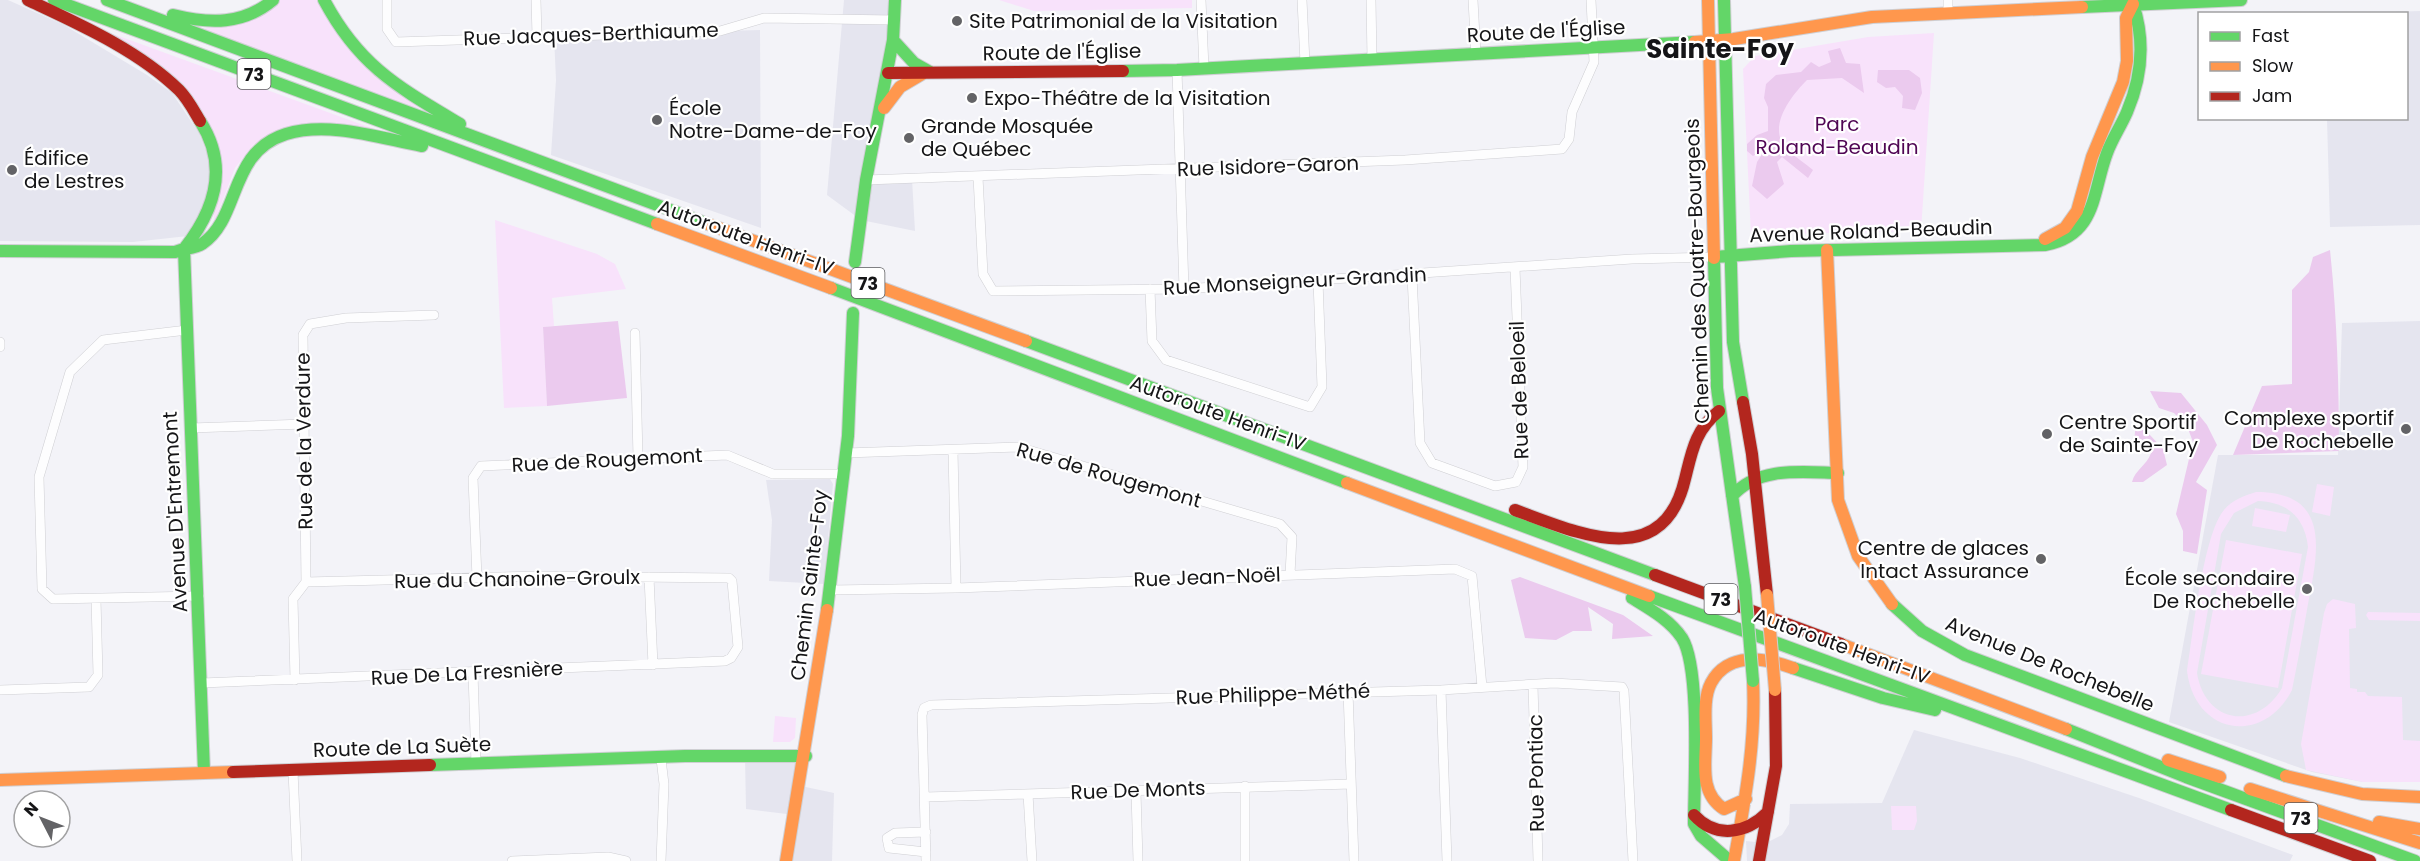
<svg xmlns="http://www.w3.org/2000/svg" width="2420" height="861" font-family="Poppins,sans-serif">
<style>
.built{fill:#e5e5ef}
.green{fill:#f8e2fb;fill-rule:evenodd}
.forest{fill:#ebcaee}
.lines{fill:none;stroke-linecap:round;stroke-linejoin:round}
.street-casing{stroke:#cfcfd3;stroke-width:10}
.fast-casing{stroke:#cfcfd3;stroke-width:14}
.slow-casing{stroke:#cfcfd3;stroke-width:14}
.jam-casing{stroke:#cfcfd3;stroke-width:14}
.street{stroke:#fdfdfe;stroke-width:9}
.fast{stroke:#63d668;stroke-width:12}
.slow{stroke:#ff974d;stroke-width:12}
.jam{stroke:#b3261e;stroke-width:12}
.fast-bridge-casing{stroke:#cfcfd3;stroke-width:14;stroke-linecap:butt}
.slow-bridge-casing{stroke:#cfcfd3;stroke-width:14;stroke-linecap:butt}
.fast-bridge{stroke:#63d668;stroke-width:12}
.slow-bridge{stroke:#ff974d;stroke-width:12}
.poi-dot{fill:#636366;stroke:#fff;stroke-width:2}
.labels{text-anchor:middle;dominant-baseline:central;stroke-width:4.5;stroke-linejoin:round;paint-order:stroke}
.shield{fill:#fff;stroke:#5b5b5d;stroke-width:1.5}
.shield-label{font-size:18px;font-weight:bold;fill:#151517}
.poi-label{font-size:20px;fill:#151517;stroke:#fff;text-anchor:start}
.street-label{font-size:20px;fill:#151517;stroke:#fff}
.park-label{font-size:20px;fill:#500654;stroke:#fff}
.district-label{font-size:26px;font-weight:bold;fill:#151517;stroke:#fff}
</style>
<rect width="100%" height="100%" fill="#f3f3f8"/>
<path class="built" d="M 0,0 L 8,0 L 64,25 L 147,75 L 172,93 L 199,133 L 209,158 L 210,195 L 188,236 L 133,242 L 0,241 Z
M 844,0 L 895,0 L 867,179 L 912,179 L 915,231 L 861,220 L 827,195 Z
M 2420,11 L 2420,225 L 2330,227 L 2327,119 L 2406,118 L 2406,14 L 2359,13 Z
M 760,30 L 761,228 L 551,155 L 556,80 L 554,36 Z
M 2420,321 L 2420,782 L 2363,782 L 2312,772 L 2169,722 L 2218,455 L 2338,455 L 2342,323 Z
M 830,479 L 833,484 L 824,584 L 769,581 L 772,520 L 766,480 Z
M 1914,730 L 2020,758 L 2139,798 L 2293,855 L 2290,861 L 1747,861 L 1746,841 L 1766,843 L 1782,835 L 1789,824 L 1790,804 L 1882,803 Z
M 745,756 L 806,756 L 801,786 L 834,793 L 832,861 L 786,861 L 795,815 L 746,809 Z"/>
<path class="green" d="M 280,0 L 319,0 L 419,109 L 203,29 Z
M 999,0 L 1192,0 L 1192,8 L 1034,11 Z
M 94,27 L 385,133 L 364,130 L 254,144 L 235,168 L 214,223 L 210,123 Z
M 1934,33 L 1921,231 L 1751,235 L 1743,69 L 1755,56 L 1868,37 Z
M 495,220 L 597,254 L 615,264 L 626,289 L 552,298 L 554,326 L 543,327 L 547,406 L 504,408 Z
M 2317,484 L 2334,487 L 2330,516 L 2312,512 Z
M 2256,492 C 2332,492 2318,552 2308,604 C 2303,632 2298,661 2292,690 C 2263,746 2195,735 2187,671 C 2193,634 2203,535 2224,510 C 2232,500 2244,496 2256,492 ZM 2258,501 C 2287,502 2305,517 2308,547 L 2282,688 C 2256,732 2205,723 2197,673 L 2221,534 L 2234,513 Z
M 2255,508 L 2290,515 L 2286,532 L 2252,526 Z
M 2226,540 L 2302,554 L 2278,688 L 2201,674 Z
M 2333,599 L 2355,604 L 2356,628 L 2349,629 L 2350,688 L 2357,689 L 2357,692 L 2365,692 L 2368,696 L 2402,697 L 2403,740 L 2420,741 L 2420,782 L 2363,782 L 2306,770 L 2301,744 L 2324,613 L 2327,604 Z
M 2368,612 L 2420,613 L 2420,621 L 2369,620 L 2366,615 Z
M 775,716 L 796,718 L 795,738 L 790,742 L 773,742 Z
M 1891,806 L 1916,806 L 1917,821 L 1914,830 L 1892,830 Z"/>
<path class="forest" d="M 1840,48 L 1846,63 L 1860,64 L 1864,93 L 1842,78 L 1807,80 C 1791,96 1766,128 1787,149 C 1795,157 1805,163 1813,170 L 1808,178 L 1782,157 L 1777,162 L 1784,184 L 1767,199 L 1752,186 L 1757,162 L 1766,148 L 1753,156 L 1747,151 L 1747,144 L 1757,135 L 1768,131 L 1768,107 L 1764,98 L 1766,84 L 1776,75 L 1801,72 L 1811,62 L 1819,67 L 1831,62 L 1828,51 Z
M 1878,70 L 1909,70 L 1920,78 L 1922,93 L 1915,110 L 1902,108 L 1903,96 L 1895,87 L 1886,88 L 1877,82 Z
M 2330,250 C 2337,317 2339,384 2339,451 L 2233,455 L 2262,386 L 2292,384 L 2292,290 L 2309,272 L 2313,257 Z
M 618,321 L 627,398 L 547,406 L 543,327 Z
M 2150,391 L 2181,393 L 2207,425 L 2217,445 L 2196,482 L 2207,490 L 2197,554 L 2183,551 L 2183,531 L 2176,514 L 2193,442 L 2187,426 L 2174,413 L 2159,408 Z
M 2136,420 L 2163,449 L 2167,465 L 2143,482 L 2132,482 C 2135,470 2147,465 2151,453 L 2145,444 L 2134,444 Z
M 1520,577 L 1623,615 L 1653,636 L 1612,639 L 1613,624 L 1588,607 L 1592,631 L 1573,631 L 1556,640 L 1525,638 L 1511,580 Z"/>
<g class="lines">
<g class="street-casing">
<path id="street" d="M 387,0 L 387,29 L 396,42 L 720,31 L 764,18 L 894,20
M 536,0 L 537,36
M 1201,0 L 1204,68
M 1302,0 L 1305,63
M 1371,0 L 1372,60
M 1473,0 L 1476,55
M 1948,0 L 1948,12
M 1177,70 L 1184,289
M 978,177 L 983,274 L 993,291 L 1184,289 L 1632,259 L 1715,257
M 866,180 L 1405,160 L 1562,149 L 1569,139 L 1572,112 L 1594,62 L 1591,0
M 1412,276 L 1420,443 L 1432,463 L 1495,486 L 1516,482 L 1523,467 L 1515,268
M 1150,289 L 1152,341 L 1166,360 L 1310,407 L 1322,387 L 1318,281
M 187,330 L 103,340 L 70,372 L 39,477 L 42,589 L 53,599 L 199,596
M 635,333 L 638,458
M 0,342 L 0,347
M 191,428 L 305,424
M 953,450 L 956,588
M 846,453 L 1018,447 L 1280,524 L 1292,537 L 1290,574
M 649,577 L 653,665
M 477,578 L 473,478 L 481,466 L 727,455 L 773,474 L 843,474
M 831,590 L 956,588 L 1455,569 L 1472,576 L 1482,687
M 473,673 L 476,764
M 295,680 L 293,599 L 306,582 L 303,335 L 310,324 L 346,318 L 434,315
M 202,683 L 725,661 L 731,658 L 738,647 L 732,581 L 729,578 L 541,576 L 306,582
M 1533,685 L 1538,861
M 0,690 L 89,687 L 98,675 L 96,599
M 1441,690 L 1447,861
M 1348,691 L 1354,861
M 661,759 L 664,784 L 661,861
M 293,771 L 297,861
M 1245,786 L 1245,861
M 1136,792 L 1138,861
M 1028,794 L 1032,861
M 925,797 L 1351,784
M 926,832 L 895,833 L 887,838 L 889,848 L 926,852
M 512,861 L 608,857 L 626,861
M 926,861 L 922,715 L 924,708 L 931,705 L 1441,690 L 1554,683 L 1622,687 L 1624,691 L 1633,861"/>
</g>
<g class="fast-casing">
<path id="fast" d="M 54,0 L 657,224
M 107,0 L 708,224
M 324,0 C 359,66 398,87 460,124
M 1724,0 L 1733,342 L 1743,402
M 2082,7 L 2241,0
M 173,15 C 210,24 243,25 273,0
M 893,40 L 914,63 L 930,72
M 1123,71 L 1177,70 L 1695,42
M 184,249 C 215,210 229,166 200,121
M 185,249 C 191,248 198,247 202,244 C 241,218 228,152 286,134 C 329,121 379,138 422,146
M 0,251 L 175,252 L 184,249 L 204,772
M 1715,257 L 1791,251 L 2045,245 C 2097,235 2092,193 2107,153 C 2112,139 2121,126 2127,112 C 2142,77 2145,40 2133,4
M 1714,258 L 1717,388 L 1745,587
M 855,262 L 866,180 L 893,40 L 895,0
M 831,288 L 1347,483
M 1026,341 L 1655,575
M 1732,496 C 1759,466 1801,472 1838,473
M 1649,596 L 2231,810
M 1632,598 C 1650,609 1670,620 1682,638 C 1701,668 1694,783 1694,824 L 1701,836 L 1730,861
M 1892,604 L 1922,631 L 1965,655 L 2286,776
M 827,610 L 848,436 L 853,313
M 1793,668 L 1883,698 L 1935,710
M 2066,729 L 2186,777 L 2415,861
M 430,765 L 685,756 L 806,756"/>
</g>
<g class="slow-casing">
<path id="slow" d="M 1708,0 L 1714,258
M 1695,42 L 1734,39 L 1872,17 L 2082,7
M 884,108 L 900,87 L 922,74
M 657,224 L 831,288
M 708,224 L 1026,341
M 2045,239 L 2065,228 L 2077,211 L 2092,157 L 2123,82 L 2127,61 L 2126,18 L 2133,4
M 1827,250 L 1838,500 L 1858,556 L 1892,604
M 1347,483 L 1649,596
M 1841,644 L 2066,729
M 2168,760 L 2220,777
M 2286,776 L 2362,794 L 2420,797
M 0,780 L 233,772
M 2250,789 L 2420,843
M 1746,799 L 1724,809 C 1699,793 1706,764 1706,738 C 1706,721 1703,698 1711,683 C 1728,651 1766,658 1793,668
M 2379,822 L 2420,829
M 786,861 L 827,610
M 1734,861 C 1745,800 1756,743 1753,681"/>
</g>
<g class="jam-casing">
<path id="jam" d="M 28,0 C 79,24 138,50 179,90 C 188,99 194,111 200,121
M 888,73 L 1123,71
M 1743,402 L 1752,454 L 1767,595
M 1515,510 C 1578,533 1663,573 1685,479 C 1692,451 1695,430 1719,411
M 1655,575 L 1841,644
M 233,772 L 430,765
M 2231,810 L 2370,861
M 1694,815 C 1716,839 1746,834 1768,812
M 1759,861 L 1776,766 L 1775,690"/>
</g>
<use href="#street" class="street"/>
<use href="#fast" class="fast"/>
<use href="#slow" class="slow"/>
<use href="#jam" class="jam"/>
<g class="fast-bridge-casing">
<path id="fast-bridge" d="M 1745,587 L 1753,681"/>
</g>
<g class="slow-bridge-casing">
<path id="slow-bridge" d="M 1767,595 L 1775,690"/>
</g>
<use href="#fast-bridge" class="fast-bridge"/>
<use href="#slow-bridge" class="slow-bridge"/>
</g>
<g class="poi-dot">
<circle cx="957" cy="21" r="6"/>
<circle cx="972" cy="98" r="6"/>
<circle cx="657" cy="120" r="6"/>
<circle cx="909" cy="138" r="6"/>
<circle cx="12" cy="170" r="6"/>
<circle cx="2406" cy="429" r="6"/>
<circle cx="2047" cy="434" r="6"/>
<circle cx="2041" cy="559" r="6"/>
<circle cx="2307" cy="589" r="6"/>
</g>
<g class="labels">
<g class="shield">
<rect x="237.5" y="59" width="33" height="30" rx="4.5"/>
<rect x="851.5" y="268" width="33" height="30" rx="4.5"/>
<rect x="1704.5" y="584" width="33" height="30" rx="4.5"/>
<rect x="2284.5" y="803" width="33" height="30" rx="4.5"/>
</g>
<g class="shield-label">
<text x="254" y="74">73</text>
<text x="868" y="283">73</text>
<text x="1721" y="599">73</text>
<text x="2301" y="818">73</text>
</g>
<g class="poi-label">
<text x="969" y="21">Site Patrimonial de la Visitation</text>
<text x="984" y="98">Expo-Théâtre de la Visitation</text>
<text x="669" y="108">École<tspan x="669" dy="23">Notre-Dame-de-Foy</tspan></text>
<text x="921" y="126">Grande Mosquée<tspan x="921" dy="23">de Québec</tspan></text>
<text x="24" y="158">Édifice<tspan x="24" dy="23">de Lestres</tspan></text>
<text x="2394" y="418" text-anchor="end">Complexe sportif<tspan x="2394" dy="23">De Rochebelle</tspan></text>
<text x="2059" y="422">Centre Sportif<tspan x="2059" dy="23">de Sainte-Foy</tspan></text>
<text x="2029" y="548" text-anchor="end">Centre de glaces<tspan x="2029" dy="23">Intact Assurance</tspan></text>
<text x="2295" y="578" text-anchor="end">École secondaire<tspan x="2295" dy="23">De Rochebelle</tspan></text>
</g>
<g class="street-label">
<text transform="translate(1546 31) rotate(-3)">Route de l'Église</text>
<text transform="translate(591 34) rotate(-2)">Rue Jacques-Berthiaume</text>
<text transform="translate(1062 52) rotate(-1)">Route de l'Église</text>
<text transform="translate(1268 166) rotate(-2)">Rue Isidore-Garon</text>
<text transform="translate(1871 231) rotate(-2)">Avenue Roland-Beaudin</text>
<text transform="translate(746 237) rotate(20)">Autoroute Henri-IV</text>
<text transform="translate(1697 271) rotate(-92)">Chemin des Quatre-Bourgeois</text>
<text transform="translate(1295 281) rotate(-3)">Rue Monseigneur-Grandin</text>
<text transform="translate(1519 390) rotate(-92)">Rue de Beloeil</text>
<text transform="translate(1218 413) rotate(20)">Autoroute Henri-IV</text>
<text transform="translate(304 441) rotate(-91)">Rue de la Verdure</text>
<text transform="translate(607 460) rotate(-3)">Rue de Rougemont</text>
<text transform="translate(1109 475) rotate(16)">Rue de Rougemont</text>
<text transform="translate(175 512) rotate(-93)">Avenue D'Entremont</text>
<text transform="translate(1207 577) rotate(-2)">Rue Jean-Noël</text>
<text transform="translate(517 579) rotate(-1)">Rue du Chanoine-Groulx</text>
<text transform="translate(809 585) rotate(-83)">Chemin Sainte-Foy</text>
<text transform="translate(1842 646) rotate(20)">Autoroute Henri-IV</text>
<text transform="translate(2050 664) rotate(22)">Avenue De Rochebelle</text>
<text transform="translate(467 673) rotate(-3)">Rue De La Fresnière</text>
<text transform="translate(1273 694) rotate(-2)">Rue Philippe-Méthé</text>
<text transform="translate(402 747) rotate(-2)">Route de La Suète</text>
<text transform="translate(1536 773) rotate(-91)">Rue Pontiac</text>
<text transform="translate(1138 790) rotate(-2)">Rue De Monts</text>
</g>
<g class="park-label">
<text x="1837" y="124">Parc<tspan x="1837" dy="23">Roland-Beaudin</tspan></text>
</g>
<g class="district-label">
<text x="1720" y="49">Sainte-Foy</text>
</g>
</g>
<rect x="2198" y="12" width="210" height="108" fill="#ffffff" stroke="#a1a1a2" stroke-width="1.5"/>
<rect x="2210" y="32" width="30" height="9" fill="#63d668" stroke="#a1a1a2" stroke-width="1.5"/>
<text x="2252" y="42" font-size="18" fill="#151517">Fast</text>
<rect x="2210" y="62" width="30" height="9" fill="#ff974d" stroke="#a1a1a2" stroke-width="1.5"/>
<text x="2252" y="72" font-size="18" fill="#151517">Slow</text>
<rect x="2210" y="92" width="30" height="9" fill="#b3261e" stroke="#a1a1a2" stroke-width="1.5"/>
<text x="2252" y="102" font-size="18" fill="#151517">Jam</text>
<g transform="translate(42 819) rotate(312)"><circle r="28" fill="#ffffff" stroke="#a1a1a2" stroke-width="1.5"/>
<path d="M0-4.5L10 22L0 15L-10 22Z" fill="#636366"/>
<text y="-9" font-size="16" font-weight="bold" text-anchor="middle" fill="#151517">N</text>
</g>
</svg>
